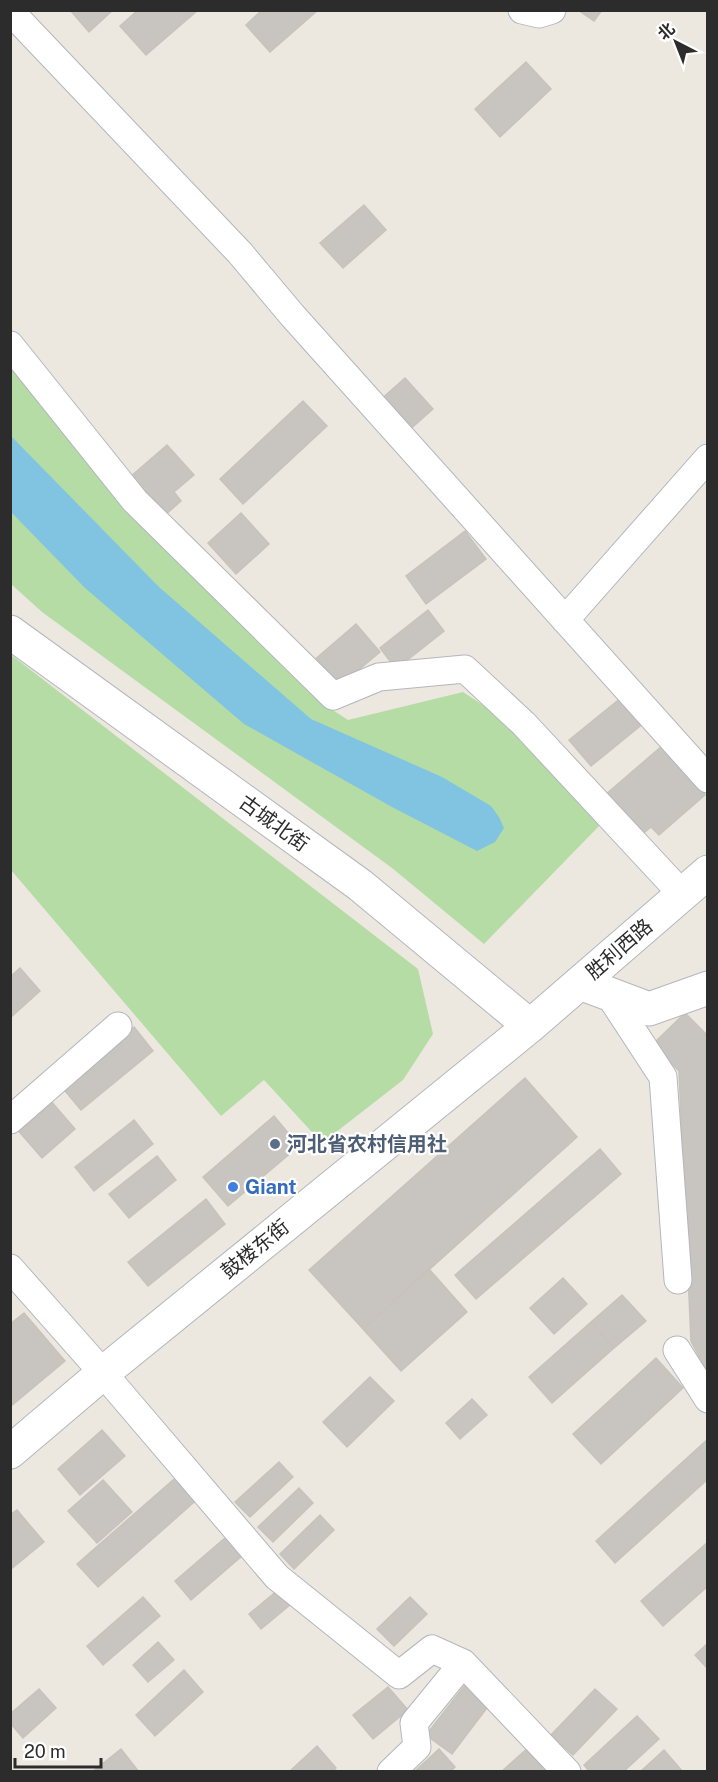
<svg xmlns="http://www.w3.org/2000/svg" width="718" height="1782" font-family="'Public Sans','Noto Sans SC',sans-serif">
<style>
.green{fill:#b5dca4}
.water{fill:#80c4e1}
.building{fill:#c8c4bf;stroke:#c8c3ba;stroke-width:1.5}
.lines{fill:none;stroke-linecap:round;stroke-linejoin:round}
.minor-casing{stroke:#b4b6be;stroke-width:29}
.tertiary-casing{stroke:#b4b6be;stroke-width:35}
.secondary-casing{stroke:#b4b6be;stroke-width:35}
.minor{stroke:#fff;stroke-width:27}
.tertiary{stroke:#fff;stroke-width:33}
.secondary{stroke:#fff;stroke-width:33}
.service-dot{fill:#5c6f8a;stroke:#fff;stroke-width:2}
.shop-dot{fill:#3f7fe0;stroke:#fff;stroke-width:2}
.labels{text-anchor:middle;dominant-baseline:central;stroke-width:4.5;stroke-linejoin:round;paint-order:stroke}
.street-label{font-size:20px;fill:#2c2c2c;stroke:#fff}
.service-label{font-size:20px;font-weight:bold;fill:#4e5e75;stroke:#fff;text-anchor:start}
.shop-label{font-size:20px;font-weight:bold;fill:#366cbe;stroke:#fff;text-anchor:start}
</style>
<rect width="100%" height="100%" fill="#ece8e0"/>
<path class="green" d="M 10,365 L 122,507 L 319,701 L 348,720 L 463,692 L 519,729 L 600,825 L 484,944 L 392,868 L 42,612 L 11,584 Z
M 10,654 L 418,969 L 433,1034 L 403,1080 L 322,1143 L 264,1080 L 221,1116 L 11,870 Z"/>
<path class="water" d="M 11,436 L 159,587 L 311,719 L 442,777 L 491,806 L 499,817 L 504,828 L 495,842 L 477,851 L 392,807 L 244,724 L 85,588 L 11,512 Z"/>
<path class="building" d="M 70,10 L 113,10 L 89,32 Z
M 138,10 L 198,10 L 146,55 L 120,26 Z
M 262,10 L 318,10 L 270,52 L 246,25 Z
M 578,10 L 602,10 L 594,21 Z
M 526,62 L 551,89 L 500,137 L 475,109 Z
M 364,205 L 386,230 L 343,268 L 320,243 Z
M 405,378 L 433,409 L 407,432 L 379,401 Z
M 303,401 L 327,426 L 243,504 L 220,479 Z
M 167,445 L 194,475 L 174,492 L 181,501 L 164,516 L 130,477 Z
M 241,513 L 269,544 L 236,574 L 208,543 Z
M 465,531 L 486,559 L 426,604 L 406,576 Z
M 428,610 L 444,631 L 396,669 L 380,648 Z
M 356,624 L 380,652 L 336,689 L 313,661 Z
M 622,697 L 644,723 L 591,766 L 569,740 Z
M 662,746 L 705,795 L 659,835 L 651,827 L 640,836 L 605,795 Z
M 20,968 L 40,991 L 10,1018 L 10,977 Z
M 685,1013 L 708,1036 L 708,1374 L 691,1341 L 679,1071 L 653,1044 Z
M 134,1027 L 153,1051 L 81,1110 L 61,1086 Z
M 525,1078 L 577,1137 L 363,1329 L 309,1270 Z
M 49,1099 L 75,1129 L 42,1158 L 16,1128 Z
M 274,1116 L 299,1146 L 228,1206 L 203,1177 Z
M 134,1120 L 153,1144 L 94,1191 L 75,1167 Z
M 600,1149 L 621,1174 L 476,1299 L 455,1275 Z
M 157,1156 L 176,1180 L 129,1218 L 109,1194 Z
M 206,1199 L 225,1224 L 148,1286 L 128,1262 Z
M 429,1269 L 467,1312 L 401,1371 L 363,1329 Z
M 563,1278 L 587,1304 L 554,1334 L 530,1308 Z
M 622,1295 L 646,1321 L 614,1348 L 591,1322 Z
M 24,1313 L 65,1361 L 10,1407 L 10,1324 Z
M 591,1322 L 614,1348 L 552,1403 L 529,1377 Z
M 656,1358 L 683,1388 L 601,1464 L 573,1434 Z
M 370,1377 L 394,1401 L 347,1447 L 323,1422 Z
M 472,1399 L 487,1415 L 460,1439 L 446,1423 Z
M 102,1430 L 125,1456 L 80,1495 L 58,1469 Z
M 708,1439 L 708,1479 L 615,1563 L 596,1541 Z
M 279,1462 L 293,1477 L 250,1517 L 235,1502 Z
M 181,1473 L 201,1496 L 98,1587 L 77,1564 Z
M 103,1480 L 132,1512 L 97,1543 L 68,1511 Z
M 299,1488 L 313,1503 L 273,1542 L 258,1527 Z
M 17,1510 L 44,1542 L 10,1570 L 10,1515 Z
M 320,1515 L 334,1530 L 294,1569 L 280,1554 Z
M 226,1537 L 242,1556 L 191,1600 L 175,1581 Z
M 708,1542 L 708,1586 L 663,1626 L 641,1601 Z
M 278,1590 L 290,1605 L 261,1629 L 249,1614 Z
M 143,1597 L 160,1616 L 103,1665 L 87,1646 Z
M 410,1597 L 427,1614 L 394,1646 L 377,1629 Z
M 158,1642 L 174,1660 L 148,1682 L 133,1665 Z
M 708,1643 L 708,1669 L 695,1655 Z
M 184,1670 L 203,1692 L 155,1736 L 136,1715 Z
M 465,1685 L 490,1704 L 452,1754 L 426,1735 Z
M 388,1687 L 408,1710 L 373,1739 L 353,1715 Z
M 39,1689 L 56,1708 L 23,1738 L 10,1723 L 10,1714 Z
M 595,1689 L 617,1709 L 573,1755 L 551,1735 Z
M 637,1716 L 659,1739 L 623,1772 L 590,1772 L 584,1765 Z
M 317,1746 L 336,1768 L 332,1772 L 289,1772 Z
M 530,1746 L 552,1772 L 501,1772 Z
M 121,1749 L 139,1772 L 92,1772 Z
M 439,1749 L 455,1767 L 450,1772 L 414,1772 Z
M 664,1750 L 683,1772 L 640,1772 Z"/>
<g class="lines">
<g class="minor-casing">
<path id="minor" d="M 522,10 L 539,14 L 552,10
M 10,11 L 240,253 L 292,315 L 708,779
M 10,345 L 135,501 L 333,696 L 379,677 L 465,669 L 524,724 L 682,894
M 565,620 L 708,458
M 608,993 L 663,1077 L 678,1280
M 10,1120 L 118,1026
M 10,1268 L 103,1373 L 277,1577 L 399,1675 L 432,1649 L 463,1663 L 567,1772
M 677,1350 L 708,1399
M 391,1772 L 417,1747 L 414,1723 L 463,1663"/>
</g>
<g class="tertiary-casing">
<path id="tertiary" d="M 580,983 L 649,1009 L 708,988"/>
</g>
<g class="secondary-casing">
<path id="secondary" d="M 10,632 L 360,885 L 530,1026
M 10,1452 L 103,1373 L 530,1026 L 708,872"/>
</g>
<use href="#minor" class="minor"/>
<use href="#tertiary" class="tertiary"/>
<use href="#secondary" class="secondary"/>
</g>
<circle class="service-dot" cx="275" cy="1144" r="6"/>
<circle class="shop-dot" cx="233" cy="1187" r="6"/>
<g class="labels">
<g class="street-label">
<text transform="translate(274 823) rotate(36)">古城北街</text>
<text transform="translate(619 949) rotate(-41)">胜利西路</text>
<text transform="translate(255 1249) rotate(-39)">鼓楼东街</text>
</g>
<g class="service-label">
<text x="287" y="1144">河北省农村信用社</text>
</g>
<g class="shop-label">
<text x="245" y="1187">Giant</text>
</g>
</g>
<rect width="718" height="1782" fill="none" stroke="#2c2c2c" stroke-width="24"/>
<g transform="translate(676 42) rotate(318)" stroke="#ffffff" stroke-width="4.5" paint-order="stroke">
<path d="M0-4.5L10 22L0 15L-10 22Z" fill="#2c2c2c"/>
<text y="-9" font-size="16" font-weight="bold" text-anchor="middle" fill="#2c2c2c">北</text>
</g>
<path d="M15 1758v9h86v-9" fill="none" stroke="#2c2c2c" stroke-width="3"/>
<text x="24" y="1758" font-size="18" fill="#2c2c2c" stroke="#ffffff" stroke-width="4.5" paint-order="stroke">20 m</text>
</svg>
